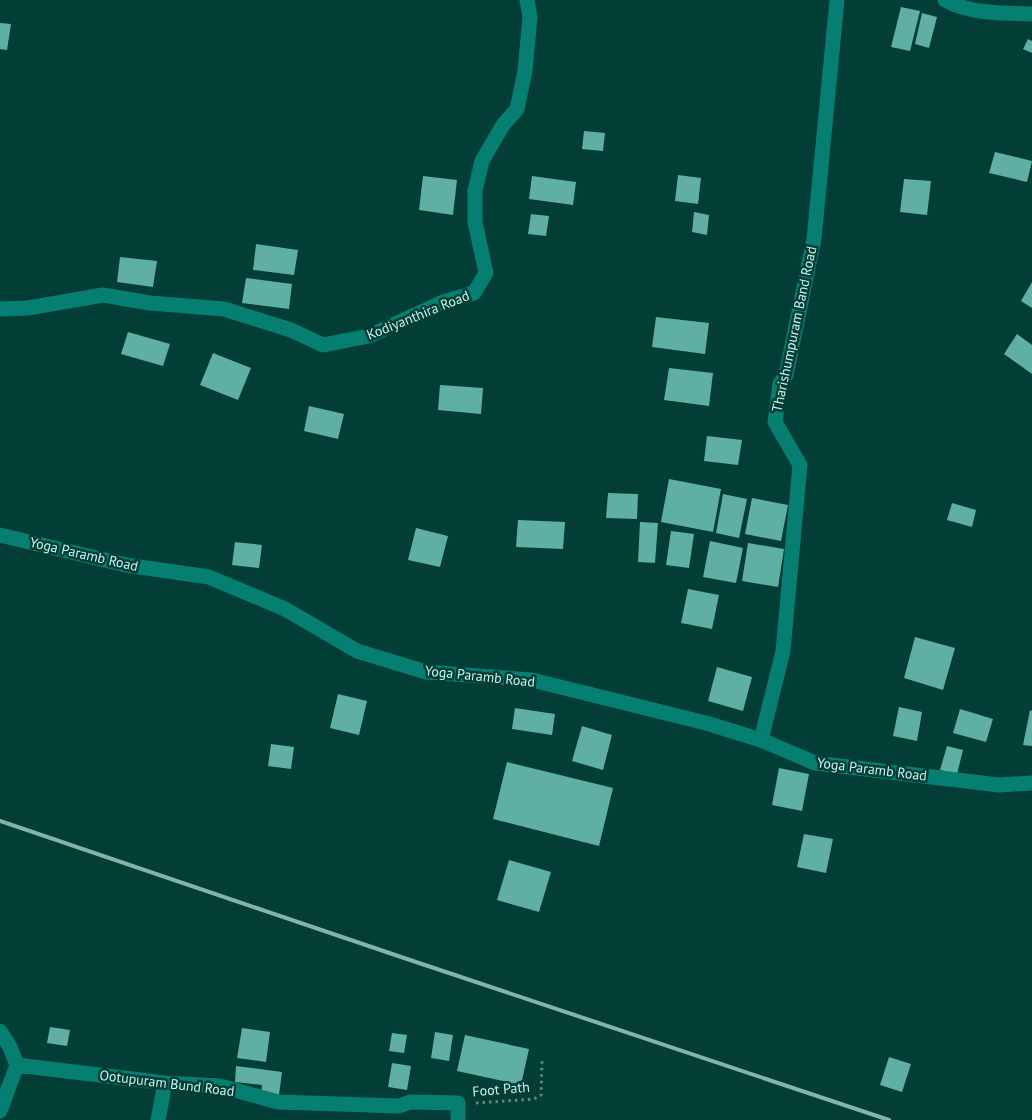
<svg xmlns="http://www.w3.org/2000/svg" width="1032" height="1120" font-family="'PT Sans',sans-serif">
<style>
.building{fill:#5fb0a3}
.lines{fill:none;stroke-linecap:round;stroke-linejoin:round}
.path{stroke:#578b84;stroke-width:3;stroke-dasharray:2.5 4;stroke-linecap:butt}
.minor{stroke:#067e71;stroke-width:15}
.tertiary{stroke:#067e71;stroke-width:15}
.rail{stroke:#82b3ac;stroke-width:4}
.labels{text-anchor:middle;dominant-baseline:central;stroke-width:5;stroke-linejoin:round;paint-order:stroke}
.street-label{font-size:14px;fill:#c7f3eb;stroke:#023d36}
</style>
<rect width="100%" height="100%" fill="#023d36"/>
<path class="building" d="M 901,7 L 920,11 L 910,51 L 891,47 Z
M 922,13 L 937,17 L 929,48 L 915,44 Z
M 0,23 L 11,24 L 7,50 L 0,49 Z
M 1028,39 L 1032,41 L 1032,53 L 1023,49 Z
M 584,131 L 605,133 L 603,151 L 582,149 Z
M 995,152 L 1032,161 L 1027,182 L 989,173 Z
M 678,175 L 701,178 L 698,204 L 675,201 Z
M 423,176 L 457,180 L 453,215 L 419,210 Z
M 532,176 L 576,182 L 573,205 L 529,199 Z
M 904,179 L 931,181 L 927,215 L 900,212 Z
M 694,212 L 709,215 L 707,235 L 692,232 Z
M 531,214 L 549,216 L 546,236 L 528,234 Z
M 256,244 L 298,250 L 294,275 L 253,270 Z
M 120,257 L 157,261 L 153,287 L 117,282 Z
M 246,278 L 292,284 L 289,309 L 242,303 Z
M 1032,282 L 1032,308 L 1021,301 Z
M 656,317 L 709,323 L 705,354 L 652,347 Z
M 128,332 L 170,344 L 163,366 L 121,354 Z
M 1017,334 L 1032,345 L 1032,374 L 1004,354 Z
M 213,353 L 251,368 L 238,400 L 200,385 Z
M 669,368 L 713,373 L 709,406 L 664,400 Z
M 440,385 L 483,388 L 481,414 L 438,410 Z
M 309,406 L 344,414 L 338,439 L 304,431 Z
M 707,436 L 742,440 L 738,465 L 704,461 Z
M 669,479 L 721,489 L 713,532 L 661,522 Z
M 608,493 L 638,494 L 637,519 L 606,518 Z
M 723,494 L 747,499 L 739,538 L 716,533 Z
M 752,498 L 788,505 L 781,541 L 745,534 Z
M 952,503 L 976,510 L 972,527 L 947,520 Z
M 518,520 L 565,522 L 563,549 L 516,547 Z
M 640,522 L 658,523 L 655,563 L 638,562 Z
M 416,528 L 448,536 L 440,567 L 408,560 Z
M 671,531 L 694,534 L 689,568 L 666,565 Z
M 710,541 L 743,548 L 736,583 L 703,577 Z
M 235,542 L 262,545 L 259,568 L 232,565 Z
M 748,543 L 784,549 L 778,587 L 742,581 Z
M 688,589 L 719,595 L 712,629 L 681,623 Z
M 915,637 L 955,648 L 943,690 L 904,678 Z
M 717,667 L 752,677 L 743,711 L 708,701 Z
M 338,694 L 367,701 L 359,735 L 330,728 Z
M 899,707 L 922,712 L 917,741 L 893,736 Z
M 515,708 L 555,714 L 552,735 L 512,729 Z
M 960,709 L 993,719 L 986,742 L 953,733 Z
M 1030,710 L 1032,711 L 1032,746 L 1023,745 Z
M 582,726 L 612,735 L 603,770 L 572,761 Z
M 271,744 L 294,747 L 291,769 L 268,766 Z
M 947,746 L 963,750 L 957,774 L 940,770 Z
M 507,762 L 613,788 L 599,846 L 493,819 Z
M 779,768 L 809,774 L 802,811 L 772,805 Z
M 804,834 L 833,839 L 826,873 L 797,867 Z
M 509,860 L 551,872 L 539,912 L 497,900 Z
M 50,1027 L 70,1030 L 67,1046 L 47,1043 Z
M 242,1028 L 270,1032 L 266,1062 L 237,1058 Z
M 435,1032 L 453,1035 L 449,1061 L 431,1058 Z
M 392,1033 L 407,1035 L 404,1053 L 389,1051 Z
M 465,1035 L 529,1049 L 521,1085 L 457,1071 Z
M 889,1057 L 911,1064 L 902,1092 L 880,1085 Z
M 392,1063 L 411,1066 L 407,1090 L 388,1087 Z
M 236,1066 L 282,1072 L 279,1095 L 261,1093 L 262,1085 L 235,1082 Z"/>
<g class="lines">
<path class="path" d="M 476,1103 L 534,1099 L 541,1095 L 542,1060"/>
<path class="minor" d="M 945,0 C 970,14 1003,13 1032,14
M 0,309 L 28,308 L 103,295 L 150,303 L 224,309 L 291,330 L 323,345 L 369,336 L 443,302 L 474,293 L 486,273 L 475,222 L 475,191 L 482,161 L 503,125 L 517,109 L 525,71 L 530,17 L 527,0
M 761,740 L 783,651 L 800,465 L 775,422 L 780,384 L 786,375 L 814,239 L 837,0
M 0,1031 L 10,1047 L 17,1065
M 17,1065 L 165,1083 L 220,1086 L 278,1102 L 399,1106 L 410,1102 L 458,1103 L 458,1120
M 0,1111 L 17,1065
M 158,1120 L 165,1083"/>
<path class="tertiary" d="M 0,535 L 126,565 L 209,577 L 285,609 L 357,651 L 426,672 L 532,680 L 706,723 L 761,740 L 815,763 L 999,785 L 1032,783"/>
<path class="rail" d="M 0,821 L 410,960 L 889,1120"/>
</g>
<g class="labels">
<g class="street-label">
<text transform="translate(418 315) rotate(-22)">Kodiyanthira Road</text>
<text transform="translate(794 329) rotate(-78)">Tharishumpuram Band Road</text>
<text transform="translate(84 554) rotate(13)">Yoga Paramb Road</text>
<text transform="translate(480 676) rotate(6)">Yoga Paramb Road</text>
<text transform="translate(872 769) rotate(7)">Yoga Paramb Road</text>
<text transform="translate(167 1083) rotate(7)">Ootupuram Bund Road</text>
<text transform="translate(501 1089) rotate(-5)">Foot Path</text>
</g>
</g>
</svg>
